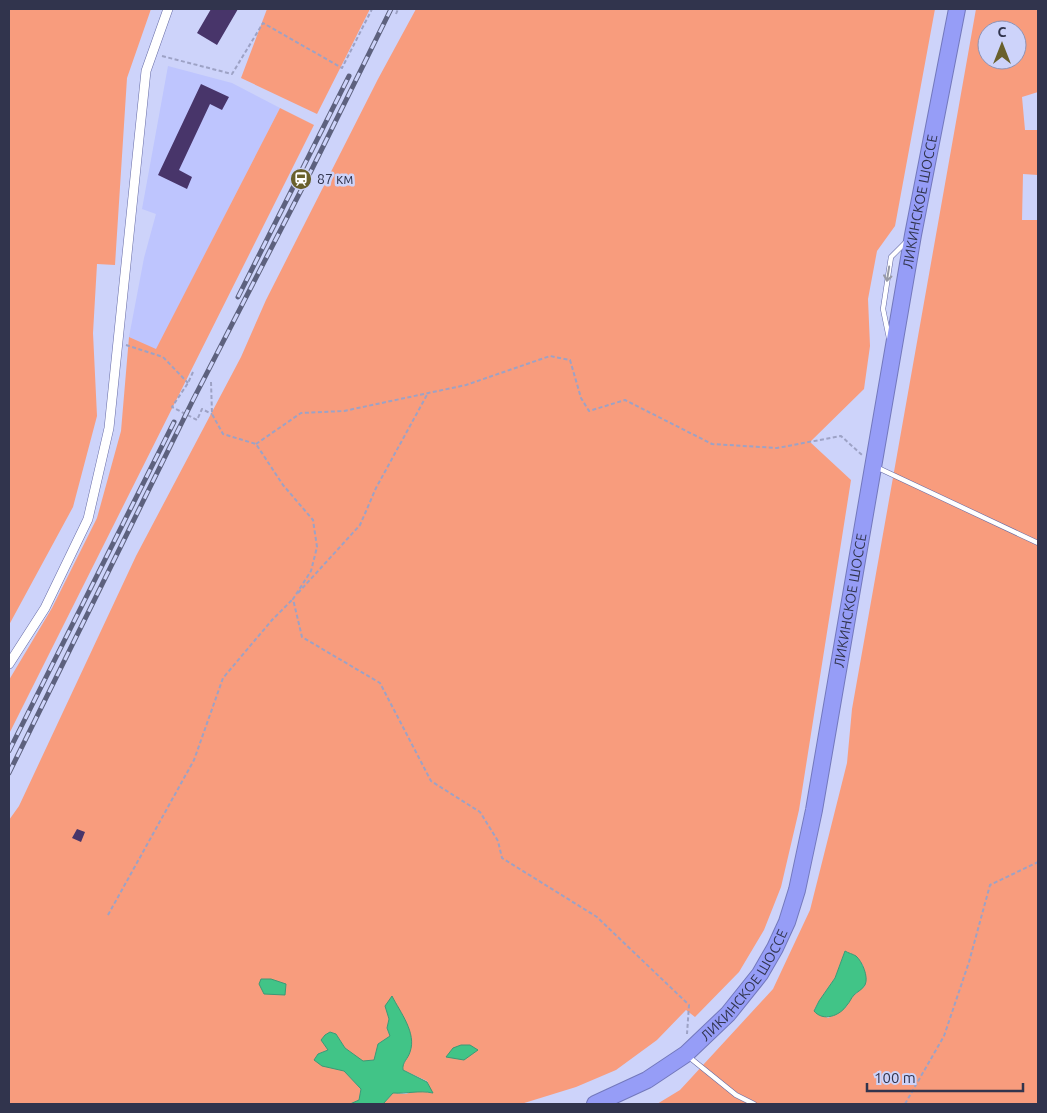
<svg xmlns="http://www.w3.org/2000/svg" width="1047" height="1113" font-family="Ubuntu,sans-serif">
<style>
.built{fill:#bec5fe}
.green{fill:#f89c7d;fill-rule:evenodd}
.water{fill:#41c487;stroke:#3c9976}
.building{fill:#48356a}
.lines{fill:none;stroke-linecap:round;stroke-linejoin:round}
.lane-casing{stroke:#666ba5;stroke-width:5.5}
.street-casing{stroke:#666ba5;stroke-width:10}
.highway-casing{stroke:#7378bc;stroke-width:18}
.path{stroke:#9da2c5;stroke-width:2;stroke-dasharray:4 2.5;stroke-linecap:butt}
.lane{stroke:#fff;stroke-width:4.5}
.street{stroke:#fff;stroke-width:9}
.highway{stroke:#969df7;stroke-width:16}
.rail-casing{stroke:#5d617e;stroke-width:5}
.rail{stroke:#cdd3fa;stroke-width:3;stroke-dasharray:9;stroke-linecap:butt}
.oneway{stroke:#989aa6}
.labels{text-anchor:middle;dominant-baseline:central;stroke-width:5;stroke-linejoin:round;paint-order:stroke}
.poi-label{font-size:14px;fill:#31344d;stroke:#cdd3fa;text-anchor:start}
.street-label{font-size:14px;fill:#31344d;stroke:#cdd3fa}
</style>
<rect width="100%" height="100%" fill="#cdd3fa"/>
<path class="built" d="M 168,66 L 232,83 L 280,108 L 156,350 L 129,337 L 144,258 L 156,214 L 142,209 Z"/>
<path class="green" d="M 9,9 L 151,9 L 127,78 L 115,265 L 97,264 L 93,333 L 97,416 L 73,507 L 9,625 Z
M 267,9 L 370,9 L 317,114 L 241,78 Z
M 416,9 L 935,9 L 895,226 L 877,251 L 868,299 L 870,346 L 864,389 L 810,442 L 851,480 L 799,810 L 781,887 L 764,930 L 739,972 L 695,1017 L 686,1010 L 657,1040 L 616,1070 L 576,1087 L 521,1104 L 383,1104 L 393,1093 L 406,1094 L 417,1090 L 432,1093 L 427,1081 L 403,1070 L 403,1065 L 410,1052 L 386,1006 L 389,1019 L 387,1028 L 390,1036 L 378,1044 L 375,1060 L 363,1062 L 345,1048 L 336,1034 L 330,1032 L 328,1050 L 318,1054 L 314,1060 L 344,1071 L 361,1089 L 359,1100 L 350,1104 L 9,1104 L 9,820 L 19,806 L 136,556 L 241,357 L 266,300 L 378,79 Z
M 976,9 L 1038,9 L 1038,92 L 1022,97 L 1025,130 L 1038,130 L 1038,175 L 1023,174 L 1022,220 L 1038,220 L 1038,1104 L 657,1104 L 680,1090 L 773,989 L 810,910 L 847,763 L 852,709 ZM 987,30 L 1017,30 L 1017,60 L 987,60 ZM 845,951 L 856,957 L 863,965 L 866,981 L 865,986 L 852,997 L 846,1007 L 838,1013 L 828,1018 L 814,1010 L 819,1001 L 835,978 Z
M 280,108 L 314,125 L 9,734 L 9,680 L 52,608 L 97,518 L 121,431 L 129,337 L 156,349 Z"/>
<path class="water" d="M 845,951 C 848,953 853,954 856,956 C 862,961 869,977 865,985 C 863,989 857,992 854,995 C 851,998 850,1002 847,1005 C 840,1016 823,1022 814,1011 L 819,1001 L 835,978 Z
M 261,979 L 271,979 L 286,984 L 285,995 L 264,994 L 259,984 Z
M 392,996 C 400,1012 417,1033 410,1052 C 408,1059 402,1062 403,1070 L 427,1082 L 433,1093 C 419,1090 407,1094 393,1093 L 383,1104 L 350,1104 L 359,1100 L 361,1089 L 344,1071 L 322,1066 L 314,1060 L 318,1054 L 328,1050 L 321,1040 L 325,1035 L 330,1032 L 336,1034 L 345,1048 L 363,1061 L 374,1060 L 378,1044 L 390,1036 L 387,1028 L 389,1019 L 385,1006 Z
M 461,1045 L 470,1045 L 478,1050 L 464,1060 L 446,1057 L 453,1048 Z"/>
<path class="building" d="M 211,9 L 238,9 L 217,45 L 197,33 Z
M 201,84 L 229,97 L 222,110 L 210,104 L 179,170 L 192,177 L 187,189 L 158,175 Z
M 77,829 L 85,832 L 81,842 L 72,838 Z"/>
<g class="lines">
<g class="lane-casing">
<path id="lane" d="M 889,338 L 883,309 L 891,257 L 907,241
M 876,467 L 1038,543
M 689,1057 L 736,1095 L 754,1104"/>
</g>
<g class="street-casing">
<path id="street" d="M 9,664 L 45,608 L 88,519 L 109,428 L 146,71 L 168,9"/>
</g>
<g class="highway-casing">
<g id="highway">
<path id="s1" d="M 595,1104 L 647,1080 L 686,1054 L 728,1014 L 760,974 L 775,948 L 787,922 L 797,890 L 814,810 L 913,235 L 957,9"/>
</g>
</g>
<path class="path" d="M 396,14 L 398,9
M 162,56 L 232,74 L 263,23 L 342,68 L 372,9
M 126,345 L 163,357 L 188,383
M 193,372 L 188,383 L 172,407 L 197,420 L 202,409 L 212,414
M 211,382 L 212,414 L 223,434 L 256,444 L 283,485 L 313,520 L 317,547 L 311,571 L 293,599 L 302,637 L 380,683 L 431,781 L 480,812 L 498,841 L 502,858 L 597,917 L 689,1005 L 687,1034
M 256,444 L 301,413 L 344,411 L 466,385 L 550,356 L 570,360 L 581,398 L 589,411 L 625,400 L 712,444 L 777,448 L 841,436 L 862,455
M 298,593 L 360,525 L 376,488 L 428,393
M 108,915 L 194,760 L 223,678 L 272,620 L 293,599
M 905,1104 L 944,1036 L 969,962 L 990,885 L 1038,862"/>
<use href="#lane" class="lane"/>
<use href="#street" class="street"/>
<use href="#highway" class="highway"/>
<g class="rail-casing">
<path id="rail" d="M 238,297 L 349,76
M 9,751 L 174,422
M 9,773 L 193,400 L 311,171 L 391,9"/>
</g>
<use href="#rail" class="rail"/>
</g>
<defs><path id="oneway-shaft" d="M-6 0H5M1.5-3L5.5 0L1.5 3" fill="none" stroke-width="1.6" stroke-linecap="round" stroke-linejoin="round" transform="scale(1.25)"/></defs>
<use class="oneway" href="#oneway-shaft" transform="translate(888 274) rotate(99)"/>
<defs>
<g id="station-disc" transform="scale(1.125)"><circle r="9.5" fill="#69602c" stroke="#cdd3fa"/><path d="M-3-6H3Q5-6 5-4V2Q5 4 3 4L4.5 6H3L1.5 4h-3L-3 6H-4.5L-3 4Q-5 4-5 2V-4Q-5-6-3-6ZM-3.5-4v3h7v-3ZM-3.5 1v1.5H-2V1ZM2 1v1.5H3.5V1Z" fill="#fff"/></g>
</defs>
<g fill-rule="evenodd">
<use href="#station-disc" x="301" y="179"/>
</g>
<g class="labels">
<g class="poi-label">
<text x="317" y="179">87 км</text>
</g>
<g class="street-label">
<text stroke="none"><textPath href="#s1" startOffset="1005">ЛИКИНСКОЕ ШОССЕ</textPath></text>
<text stroke="none"><textPath href="#s1" startOffset="600">ЛИКИНСКОЕ ШОССЕ</textPath></text>
<text stroke="none"><textPath href="#s1" startOffset="195">ЛИКИНСКОЕ ШОССЕ</textPath></text>
</g>
</g>
<rect width="1047" height="1113" fill="none" stroke="#31344d" stroke-width="20"/>
<g transform="translate(1002 45)"><circle r="24" fill="#cdd3fa" stroke="#8f93b5"/>
<path d="M0-4L9 19L0 12L-9 19Z" fill="#69602c"/>
<text y="-8" font-size="14" font-weight="bold" text-anchor="middle" fill="#31344d">С</text>
</g>
<path d="M867 1083v8h156v-8" fill="none" stroke="#31344d" stroke-width="2.5"/>
<text x="874" y="1083" font-size="15" fill="#31344d" stroke="#cdd3fa" stroke-width="4" paint-order="stroke">100 m</text>
</svg>
